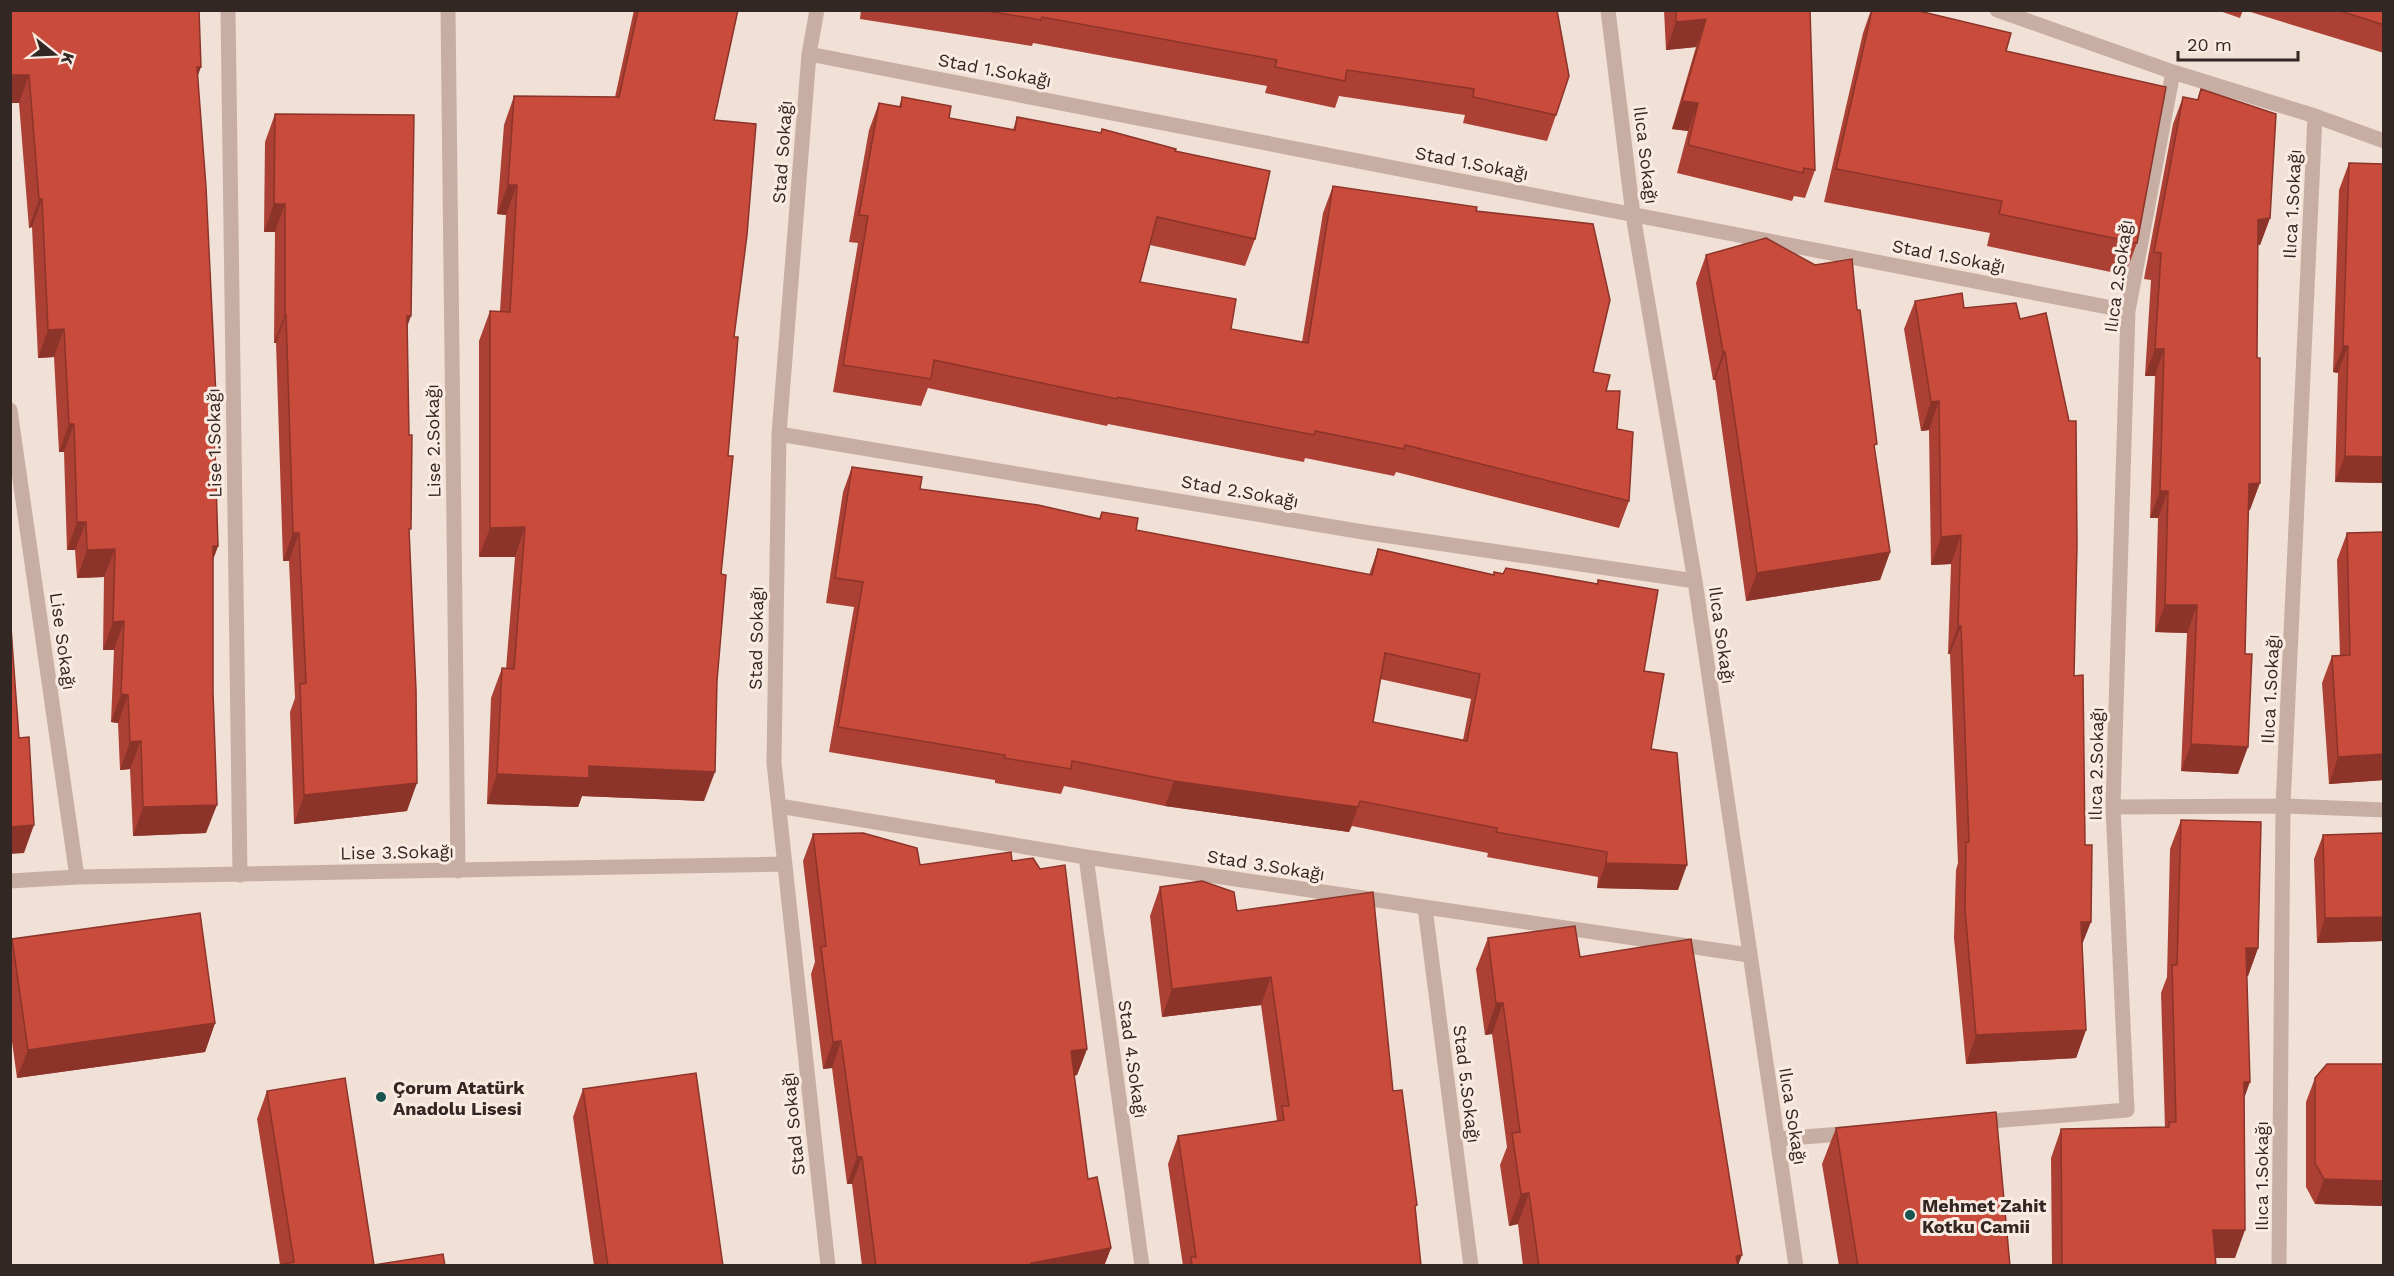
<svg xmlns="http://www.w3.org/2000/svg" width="2394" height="1276" font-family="'Work Sans',sans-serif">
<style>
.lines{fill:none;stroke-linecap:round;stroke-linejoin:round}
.minor{stroke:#c8aea2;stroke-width:15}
.wall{fill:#ac4034;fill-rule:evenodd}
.shaded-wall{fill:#8c342a}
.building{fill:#c84b3c;stroke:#8c342a;stroke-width:1.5;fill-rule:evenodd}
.poi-dot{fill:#1a5450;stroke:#f9ebe1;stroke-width:2}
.labels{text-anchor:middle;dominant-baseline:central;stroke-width:6;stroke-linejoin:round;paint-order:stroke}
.street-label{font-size:18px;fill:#332724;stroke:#f9ebe1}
.poi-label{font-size:18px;font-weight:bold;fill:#332724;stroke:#f9ebe1;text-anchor:start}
</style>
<rect width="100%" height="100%" fill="#f1e0d5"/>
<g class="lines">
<path class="minor" d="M 228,10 L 240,875
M 448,10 L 458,871
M 817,10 L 809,54 L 779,434 L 774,763 L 828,1266
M 1608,10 L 1633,215 L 1695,581 L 1796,1266
M 1997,10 L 2173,72 L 2315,116 L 2384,141
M 809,54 L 2128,311
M 10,410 L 77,877
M 779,434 L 1363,532 L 1695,581
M 779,806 L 1086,857 L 1749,955
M 2113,807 L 2283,806 L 2384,810
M 1086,857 L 1142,1266
M 10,881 L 77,877 L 785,864
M 1425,908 L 1471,1266
M 1979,1122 L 2127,1110 L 2113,807 L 2128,311 L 2173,72
M 1777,1139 L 1854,1133
M 2279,1266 L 2283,806 L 2315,116"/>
</g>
<path class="wall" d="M 10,10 L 197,77 L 217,417 L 214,425 L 218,546 L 213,559 L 206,833 L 133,836 L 130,769 L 120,770 L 118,723 L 111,722 L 114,650 L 103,650 L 104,577 L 77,578 L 75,550 L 67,550 L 64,452 L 59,452 L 54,357 L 38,358 L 32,227 L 29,228 L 19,103 L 10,103 Z
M 634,10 L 738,10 L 714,120 L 734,337 L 721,574 L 704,801 L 582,796 L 578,807 L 487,804 L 491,698 L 502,668 L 506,669 L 515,557 L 479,557 L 479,341 L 490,311 L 500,311 L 506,215 L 497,214 L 504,125 L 514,96 L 615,97 Z
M 861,10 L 1557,10 L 1556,115 L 1547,141 L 1463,123 L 1465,115 L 1339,96 L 1335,108 L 1265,93 L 1267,86 L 1033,43 L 1032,46 L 860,19 Z
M 1664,10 L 1810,10 L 1815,170 L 1805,198 L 1794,196 L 1792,201 L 1677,173 L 1688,131 L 1672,129 L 1696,47 L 1666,50 Z
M 1871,10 L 1915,10 L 2006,51 L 2137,243 L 2125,275 L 1987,246 L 1990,233 L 1824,202 L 1863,33 Z
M 2217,10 L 2243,10 L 2240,18 Z
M 2244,10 L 2384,10 L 2384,53 Z
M 2201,89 L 2270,218 L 2260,245 L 2258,245 L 2250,510 L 2248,510 L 2238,774 L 2181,771 L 2187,633 L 2155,632 L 2158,518 L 2150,518 L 2155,376 L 2145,376 L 2151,280 L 2144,279 L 2173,124 L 2183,97 L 2197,100 Z
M 902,97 L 949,118 L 1013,130 L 1017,117 L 1175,151 L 1255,239 L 1245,266 L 1150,245 L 1140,282 L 1231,329 L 1302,342 L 1323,213 L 1333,186 L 1476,211 L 1606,391 L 1617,429 L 1629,501 L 1619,528 L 1396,472 L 1394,476 L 1305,458 L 1304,462 L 1108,424 L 1107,426 L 928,388 L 921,406 L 833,392 L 858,243 L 849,242 L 869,130 L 879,103 L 899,107 Z
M 275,114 L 407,328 L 409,534 L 407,811 L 294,824 L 290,712 L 295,698 L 289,561 L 283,561 L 276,343 L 274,343 L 275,232 L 264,232 L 265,142 Z
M 2349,163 L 2384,164 L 2384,483 L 2335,482 L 2338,373 L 2333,372 L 2339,190 Z
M 1706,255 L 1857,310 L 1875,450 L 1890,552 L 1880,580 L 1746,601 L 1715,380 L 1713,380 L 1696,283 Z
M 1915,301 L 1964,308 L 2074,676 L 2082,946 L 2086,1030 L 2076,1058 L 1966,1064 L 1954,938 L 1956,870 L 1958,863 L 1950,654 L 1948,654 L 1951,564 L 1931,565 L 1929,430 L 1921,431 L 1904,329 Z
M 852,467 L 920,489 L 1099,519 L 1102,512 L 1136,530 L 1369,575 L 1378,549 L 1493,575 L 1494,572 L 1597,584 L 1598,580 L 1644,671 L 1651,749 L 1678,890 L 1597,888 L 1598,877 L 1487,857 L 1488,853 L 1352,826 L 1349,832 L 1165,806 L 1064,786 L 1061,794 L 995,783 L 995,780 L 829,752 L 854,607 L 826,603 L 843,492 ZM 1380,679 L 1471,699 L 1463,740 L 1373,722 Z
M 2347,533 L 2384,780 L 2329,784 L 2322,683 L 2332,656 L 2340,656 L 2337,560 Z
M 2181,820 L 2258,948 L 2248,976 L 2247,976 L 2244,1099 L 2235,1258 L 2215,1258 L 2216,1266 L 2052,1266 L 2051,1158 L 2061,1129 L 2165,1128 L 2161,993 L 2167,977 L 2170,849 Z
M 2384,833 L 2384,941 L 2317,943 L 2314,859 L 2323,835 Z
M 813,834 L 920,865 L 1012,861 L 1087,1049 L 1077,1075 L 1074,1076 L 1088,1179 L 1111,1248 L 1104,1266 L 862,1266 L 852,1184 L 847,1184 L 832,1068 L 823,1069 L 811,974 L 815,962 L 803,861 Z
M 1160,887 L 1237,911 L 1393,1091 L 1415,1211 L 1421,1266 L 1183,1266 L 1168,1164 L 1178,1136 L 1277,1121 L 1261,1005 L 1162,1017 L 1150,916 Z
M 1488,938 L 1580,957 L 1738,1266 L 1523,1266 L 1518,1224 L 1509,1226 L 1500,1165 L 1507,1147 L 1492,1034 L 1485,1035 L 1476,969 Z
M 12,939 L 215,1023 L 205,1052 L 17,1078 L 10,1027 L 10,944 Z
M 2384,1064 L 2384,1206 L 2315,1204 L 2306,1187 L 2306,1102 L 2315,1078 Z
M 583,1089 L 723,1266 L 594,1266 L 573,1117 Z
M 267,1091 L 374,1265 L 280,1265 L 257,1119 Z
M 1836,1128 L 2010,1266 L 1839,1266 L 1822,1164 Z"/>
<path class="shaded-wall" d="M 1706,19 L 1696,47 L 1666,50 L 1676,22 Z
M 197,67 L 201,67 L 191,95 Z
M 11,75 L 29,75 L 19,103 L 10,103 Z
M 1682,101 L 1698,103 L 1688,131 L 1672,129 Z
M 508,185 L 517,185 L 506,215 L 497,214 Z
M 39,199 L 42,199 L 32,227 L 29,228 Z
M 274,204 L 285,204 L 275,232 L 264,232 Z
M 2270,218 L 2260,245 L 2248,247 L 2258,220 Z
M 285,315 L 286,315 L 276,343 L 274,343 Z
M 407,316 L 411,316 L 401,344 Z
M 64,329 L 54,357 L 38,358 L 48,330 Z
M 2343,346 L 2348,346 L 2338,373 L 2333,372 Z
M 2155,349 L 2164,349 L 2155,376 L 2145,376 Z
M 1723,352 L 1725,352 L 1715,380 L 1713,380 Z
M 1939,401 L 1929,430 L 1921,431 L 1931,402 Z
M 69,424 L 74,424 L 64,452 L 59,452 Z
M 2345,456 L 2384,457 L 2384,483 L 2335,482 Z
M 2260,483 L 2250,510 L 2239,511 L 2249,484 Z
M 2160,491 L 2168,491 L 2158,518 L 2150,518 Z
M 77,522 L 86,522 L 75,550 L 67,550 Z
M 525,527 L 515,557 L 479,557 L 490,528 Z
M 293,533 L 299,533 L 289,561 L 283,561 Z
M 1961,535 L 1951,564 L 1931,565 L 1941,537 Z
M 213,546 L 218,546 L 208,574 Z
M 115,549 L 104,577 L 77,578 L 87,550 Z
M 1890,552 L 1880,580 L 1746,601 L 1757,573 Z
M 2165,605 L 2197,605 L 2187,633 L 2155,632 Z
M 124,621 L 114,650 L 103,650 L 113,622 Z
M 1958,626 L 1961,626 L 1950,654 L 1948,654 Z
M 121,694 L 128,695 L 118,723 L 111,722 Z
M 141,741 L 130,769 L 120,770 L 130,742 Z
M 2191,744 L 2248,747 L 2238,774 L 2181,771 Z
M 2384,754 L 2384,780 L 2329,784 L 2338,757 Z
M 589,766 L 715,772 L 704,801 L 582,796 L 578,807 L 487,804 L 497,774 Z
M 1174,781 L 1358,807 L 1349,832 L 1165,806 Z
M 417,783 L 407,811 L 294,824 L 304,795 Z
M 217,805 L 206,833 L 133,836 L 143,807 Z
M 34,825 L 24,853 L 10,854 L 10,827 Z
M 1606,863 L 1687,865 L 1678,890 L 1597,888 Z
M 2384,917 L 2384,941 L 2317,943 L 2325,918 Z
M 2081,922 L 2091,922 L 2080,950 Z
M 2246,948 L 2258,948 L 2248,976 L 2236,976 Z
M 1271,977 L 1261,1005 L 1162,1017 L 1172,989 Z
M 1496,1003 L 1503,1003 L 1492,1034 L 1485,1035 Z
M 215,1023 L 205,1052 L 17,1078 L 28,1050 Z
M 2086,1030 L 2076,1058 L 1966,1064 L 1976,1035 Z
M 841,1041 L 832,1068 L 823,1069 L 833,1042 Z
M 1087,1049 L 1077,1075 L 1061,1077 L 1071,1051 Z
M 2244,1082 L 2250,1082 L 2240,1110 Z
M 857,1157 L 862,1157 L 852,1184 L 847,1184 Z
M 2324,1179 L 2384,1181 L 2384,1206 L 2315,1204 Z
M 1529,1193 L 1518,1224 L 1509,1226 L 1521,1194 Z
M 2213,1230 L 2245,1230 L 2235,1258 L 2203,1258 Z
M 1111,1248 L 1104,1266 L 1030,1266 L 1031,1263 Z
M 1742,1255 L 1738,1266 L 1736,1256 Z"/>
<path class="building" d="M 10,10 L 199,10 L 201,67 L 197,67 L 206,187 L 217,417 L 214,417 L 218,546 L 213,546 L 213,692 L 217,805 L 143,807 L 141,741 L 130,742 L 128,695 L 121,694 L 124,621 L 113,622 L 115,549 L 87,550 L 86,522 L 77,522 L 74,424 L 69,424 L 64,329 L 48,330 L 42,199 L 39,199 L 29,75 L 11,75 Z
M 638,10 L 738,10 L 714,120 L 756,124 L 747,235 L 734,337 L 738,337 L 728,456 L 733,456 L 721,574 L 726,575 L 717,681 L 715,772 L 589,766 L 589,778 L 497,774 L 502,668 L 514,669 L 525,527 L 490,528 L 490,311 L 510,312 L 517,185 L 508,185 L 514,96 L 619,97 Z
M 981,10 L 1557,10 L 1569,76 L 1556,115 L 1473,97 L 1474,89 L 1347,70 L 1345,81 L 1275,67 L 1277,60 L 1042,17 L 1041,20 Z
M 1676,10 L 1810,10 L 1815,170 L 1804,168 L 1803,173 L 1688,145 L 1698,103 L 1682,101 L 1706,19 L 1676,22 Z
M 1872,10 L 1915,10 L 2011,33 L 2006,51 L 2166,87 L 2137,243 L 1999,214 L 2002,201 L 1836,169 Z
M 2337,10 L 2384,10 L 2384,25 Z
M 2201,89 L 2276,114 L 2270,218 L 2258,220 L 2257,358 L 2260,358 L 2260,483 L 2249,484 L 2245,654 L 2252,654 L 2248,747 L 2191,744 L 2197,605 L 2165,605 L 2168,491 L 2160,491 L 2164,349 L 2155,349 L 2161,253 L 2154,252 L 2183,97 L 2198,100 Z
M 902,97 L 951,106 L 949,118 L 1015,130 L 1017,117 L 1101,133 L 1102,129 L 1176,149 L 1175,151 L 1270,171 L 1255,239 L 1157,217 L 1140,282 L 1236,299 L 1231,329 L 1308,343 L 1333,186 L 1477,207 L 1476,211 L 1593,224 L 1610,300 L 1593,372 L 1610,375 L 1606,391 L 1620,391 L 1617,429 L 1633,432 L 1629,501 L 1405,445 L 1404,449 L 1315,431 L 1314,435 L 1118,397 L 1117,399 L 934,360 L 931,379 L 843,365 L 868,216 L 859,215 L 879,103 L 901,107 Z
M 275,114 L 414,115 L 411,316 L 407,316 L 409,435 L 412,435 L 411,529 L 409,529 L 416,690 L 417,783 L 304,795 L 300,684 L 306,683 L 299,533 L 293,533 L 286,315 L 285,315 L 285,204 L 274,204 Z
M 2349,163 L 2384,164 L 2384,457 L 2345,456 L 2348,346 L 2343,346 Z
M 1766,238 L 1815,265 L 1852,259 L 1857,310 L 1860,310 L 1877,444 L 1874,445 L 1890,552 L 1757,573 L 1725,352 L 1723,352 L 1706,255 Z
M 1962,293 L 1964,308 L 2016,303 L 2020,319 L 2046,313 L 2069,421 L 2076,421 L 2077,546 L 2074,676 L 2083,675 L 2085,845 L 2092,845 L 2091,922 L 2081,922 L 2086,1030 L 1976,1035 L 1965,910 L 1966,842 L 1969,842 L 1961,626 L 1958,626 L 1961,535 L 1941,537 L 1939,401 L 1931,402 L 1915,301 Z
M 852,467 L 922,477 L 920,489 L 1038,505 L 1100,519 L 1102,512 L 1138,518 L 1136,530 L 1372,575 L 1378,549 L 1494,575 L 1494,572 L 1503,574 L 1506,568 L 1598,584 L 1598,580 L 1658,590 L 1644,671 L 1664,674 L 1651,749 L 1677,753 L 1687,865 L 1606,863 L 1607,852 L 1496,832 L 1497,828 L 1360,801 L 1358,807 L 1174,781 L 1072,761 L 1071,769 L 1004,758 L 1005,755 L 838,727 L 863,582 L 835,578 ZM 1385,653 L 1480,674 L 1467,741 L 1373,722 Z
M 2384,532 L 2384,754 L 2338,757 L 2332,656 L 2350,655 L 2347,533 Z
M 10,614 L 19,738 L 29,737 L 34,825 L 10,827 Z
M 2181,820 L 2261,822 L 2258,948 L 2246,948 L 2250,1082 L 2244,1082 L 2245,1230 L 2213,1230 L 2216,1266 L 2062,1266 L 2061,1129 L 2169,1127 L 2169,1122 L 2176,1122 L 2172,965 L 2177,965 Z
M 863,833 L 917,848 L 920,865 L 1011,852 L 1012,861 L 1033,858 L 1040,869 L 1065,865 L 1087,1049 L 1071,1051 L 1088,1179 L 1097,1177 L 1111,1248 L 1031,1263 L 1031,1266 L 876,1266 L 862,1157 L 857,1157 L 841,1041 L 833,1042 L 821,947 L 826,946 L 813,834 Z
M 2384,833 L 2384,917 L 2325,918 L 2323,835 Z
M 1202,881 L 1234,892 L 1237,911 L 1373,892 L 1393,1091 L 1402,1090 L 1417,1205 L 1415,1206 L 1421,1266 L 1192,1266 L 1191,1257 L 1196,1257 L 1178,1136 L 1284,1120 L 1282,1106 L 1289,1106 L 1271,977 L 1172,989 L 1160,887 Z
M 200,913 L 215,1023 L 28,1050 L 12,939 Z
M 1575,926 L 1580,957 L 1691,939 L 1742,1255 L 1736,1256 L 1738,1266 L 1539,1266 L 1529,1193 L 1521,1194 L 1512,1133 L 1520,1132 L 1503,1003 L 1496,1003 L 1488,938 Z
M 2327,1064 L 2384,1064 L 2384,1181 L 2324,1179 L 2315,1163 L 2315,1078 Z
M 696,1073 L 723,1266 L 608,1266 L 583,1089 Z
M 345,1078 L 374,1265 L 443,1254 L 445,1266 L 274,1266 L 294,1262 L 267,1091 Z
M 1996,1112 L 2010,1266 L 1858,1266 L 1836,1128 Z"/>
<g class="poi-dot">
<circle cx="381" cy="1097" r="6"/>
<circle cx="1910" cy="1215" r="6"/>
</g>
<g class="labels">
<g class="street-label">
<text transform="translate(995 70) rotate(11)">Stad 1.Sokağı</text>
<text transform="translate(782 152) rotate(-86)">Stad Sokağı</text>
<text transform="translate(1646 155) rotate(83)">Ilıca Sokağı</text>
<text transform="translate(1472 163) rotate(11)">Stad 1.Sokağı</text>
<text transform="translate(2292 204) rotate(-87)">Ilıca 1.Sokağı</text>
<text transform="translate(1949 256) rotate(11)">Stad 1.Sokağı</text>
<text transform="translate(2118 276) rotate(-82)">Ilıca 2.Sokağı</text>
<text transform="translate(433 441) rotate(-91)">Lise 2.Sokağı</text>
<text transform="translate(214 443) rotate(-91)">Lise 1.Sokağı</text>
<text transform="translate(1240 491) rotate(10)">Stad 2.Sokağı</text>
<text transform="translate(1722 635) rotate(82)">Ilıca Sokağı</text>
<text transform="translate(756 638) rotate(-89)">Stad Sokağı</text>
<text transform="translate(63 641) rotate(82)">Lise Sokağı</text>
<text transform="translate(2270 689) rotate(-87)">Ilıca 1.Sokağı</text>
<text transform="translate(2096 764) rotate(-89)">Ilıca 2.Sokağı</text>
<text transform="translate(397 852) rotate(-1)">Lise 3.Sokağı</text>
<text transform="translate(1266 865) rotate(9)">Stad 3.Sokağı</text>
<text transform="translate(1133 1059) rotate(82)">Stad 4.Sokağı</text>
<text transform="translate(1467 1084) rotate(83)">Stad 5.Sokağı</text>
<text transform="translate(1793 1116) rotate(81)">Ilıca Sokağı</text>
<text transform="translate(793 1124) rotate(-96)">Stad Sokağı</text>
<text transform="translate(2261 1176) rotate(-90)">Ilıca 1.Sokağı</text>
</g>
<g class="poi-label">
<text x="393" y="1087">Çorum Atatürk<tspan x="393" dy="21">Anadolu Lisesi</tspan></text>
<text x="1922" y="1205">Mehmet Zahit<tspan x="1922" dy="21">Kotku Camii</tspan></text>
</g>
</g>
<rect width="2394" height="1276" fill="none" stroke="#332724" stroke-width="24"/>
<g transform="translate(54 54) rotate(108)" stroke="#f9ebe1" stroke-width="4.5" paint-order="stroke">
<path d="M0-4.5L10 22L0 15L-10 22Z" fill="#332724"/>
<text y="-9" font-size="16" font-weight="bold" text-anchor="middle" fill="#332724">K</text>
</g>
<path d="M2178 51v9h120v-9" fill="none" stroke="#332724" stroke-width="3"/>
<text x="2187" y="51" font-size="18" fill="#332724" stroke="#f9ebe1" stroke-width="4.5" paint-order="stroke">20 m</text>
</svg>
